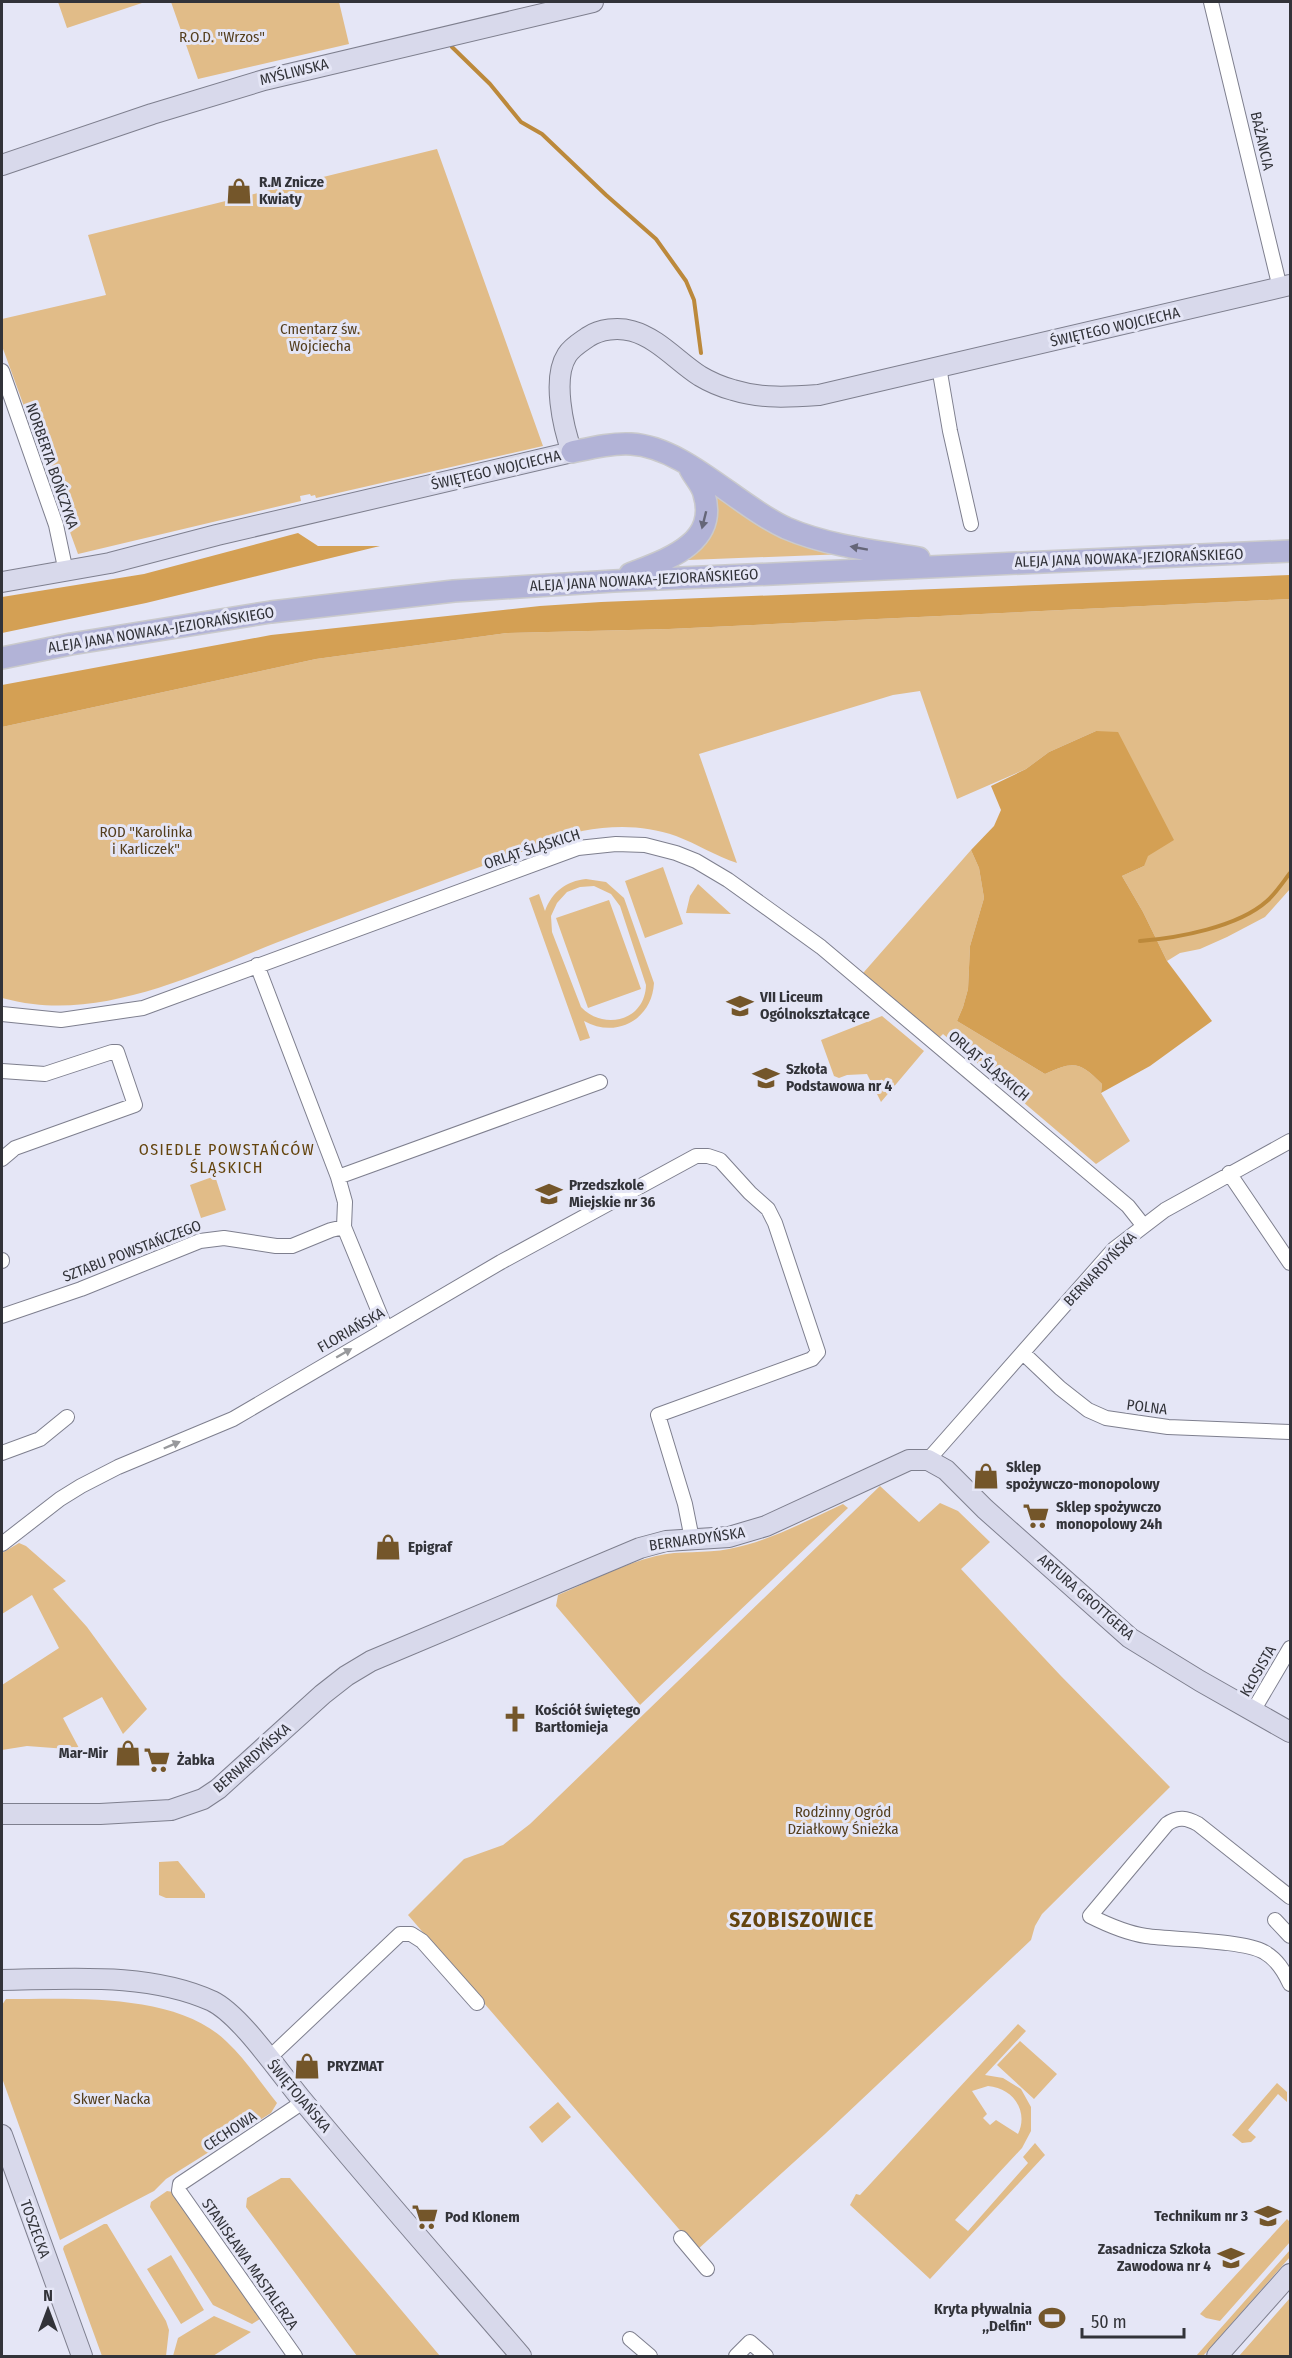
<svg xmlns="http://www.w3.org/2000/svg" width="1292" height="2358" font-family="'Fira Sans Condensed',sans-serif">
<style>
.green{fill:#e1bc88;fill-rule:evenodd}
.forest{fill:#d4a054}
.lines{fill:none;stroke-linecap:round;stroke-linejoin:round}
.stream{stroke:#bc893b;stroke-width:4}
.street-casing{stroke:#7e7f8e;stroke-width:16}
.secondary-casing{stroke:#7e7f8e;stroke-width:22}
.primary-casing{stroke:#cacacc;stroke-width:24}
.street{stroke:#fff;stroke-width:14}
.secondary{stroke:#d8d9eb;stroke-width:20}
.primary{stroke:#b2b3d7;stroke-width:21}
.oneway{fill:#656678}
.oneway2{fill:#98999c}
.labels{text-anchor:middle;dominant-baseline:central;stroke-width:6;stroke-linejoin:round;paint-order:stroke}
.park-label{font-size:15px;fill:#543e1d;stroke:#e5e6f6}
.street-label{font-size:15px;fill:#323339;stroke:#e5e6f6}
.poi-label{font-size:15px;font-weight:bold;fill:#323339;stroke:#e5e6f6;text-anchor:start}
.neighbourhood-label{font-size:16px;letter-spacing:1.5px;fill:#64440d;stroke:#e5e6f6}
.district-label{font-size:21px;font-weight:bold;letter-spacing:1.5px;fill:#64440d;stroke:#e5e6f6}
</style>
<rect width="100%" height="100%" fill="#e5e6f6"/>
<path class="green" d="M 58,2 L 145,2 L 67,28 Z
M 171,2 L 339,2 L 349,44 L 198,79 Z
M 437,149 L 543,446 L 316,498 L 315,495 L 311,496 L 310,494 L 300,496 L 301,501 L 78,554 L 2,346 L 2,319 L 106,295 L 88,235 Z
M 709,489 L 846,554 L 688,560 Z
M 1290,599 L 1290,889 L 1265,917 L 1227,937 L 1200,949 L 1180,953 L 1167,961 L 1143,912 L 1122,876 L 1144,866 L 1096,731 L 1049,752 L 1026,769 L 957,799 L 920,691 L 893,695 L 699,754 L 737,863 C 716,856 697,844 676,836 C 645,825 614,825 582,831 C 487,863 393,899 299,934 C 218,964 121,1015 33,1004 C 22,1003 12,1000 2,998 L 2,727 L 316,659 L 507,633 L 669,629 Z
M 971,850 L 979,868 L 984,898 L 970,946 L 968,989 L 963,1007 L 957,1021 L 1045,1074 C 1074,1061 1079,1061 1102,1084 L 1101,1093 L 1130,1141 L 1096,1164 L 943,1034 L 935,1042 L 857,980 Z
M 663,867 L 683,924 L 645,938 L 625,881 Z
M 586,879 L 606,882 L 624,898 L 654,983 C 652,1020 616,1039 584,1021 L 590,1038 L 580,1041 L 529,898 L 539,894 L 545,911 C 552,892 566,881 586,879 ZM 594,886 L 611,894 L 620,906 L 646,985 C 645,1021 604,1031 581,1007 L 552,932 L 551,916 L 557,903 L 567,892 L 580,887 Z
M 698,884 L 731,914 L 686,913 L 690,896 Z
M 609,900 L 641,989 L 588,1008 L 556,918 Z
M 882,1016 L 924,1051 L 881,1102 L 867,1074 L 847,1075 L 839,1078 L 834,1076 L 821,1040 Z
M 215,1176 L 226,1210 L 201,1218 L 190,1185 Z
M 880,1486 L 919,1522 L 940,1503 L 958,1511 L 990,1542 L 961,1569 L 1060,1675 L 1170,1787 L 1042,1914 L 1035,1926 L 1031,1940 L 825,2134 L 697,2250 L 408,1915 L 464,1859 L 503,1845 L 530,1824 Z
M 843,1504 L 848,1508 L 640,1705 L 556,1606 L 558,1595 C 589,1582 622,1564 656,1556 C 680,1550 705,1554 729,1549 C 770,1541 806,1521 843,1504 Z
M 19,1543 L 26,1546 L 66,1581 L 53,1589 L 87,1627 L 147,1709 L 123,1734 L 102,1697 L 63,1718 L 80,1750 L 27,1746 L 2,1750 L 2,1685 L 59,1648 L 32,1595 L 2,1614 L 2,1553 Z
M 178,1861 L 205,1894 L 205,1898 L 166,1898 L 159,1895 L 159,1862 Z
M 6,1999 C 72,1999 177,1992 227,2042 C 246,2060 261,2083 277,2103 L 271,2113 L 166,2179 L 154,2191 L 60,2240 L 2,2078 L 2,2005 Z
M 1018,2024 L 1026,2031 L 985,2075 L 1003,2078 L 1021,2089 L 1031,2107 L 1031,2131 L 1022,2148 L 955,2220 L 968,2231 L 1028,2163 L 1023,2157 L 1035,2143 L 1045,2155 L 930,2279 L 850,2205 L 856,2194 L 860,2195 ZM 988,2086 C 1013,2088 1029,2111 1018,2134 L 996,2120 L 990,2125 L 983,2118 L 987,2114 L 972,2091 Z
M 1020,2041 L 1057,2074 L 1034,2099 L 997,2065 Z
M 1277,2083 L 1287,2092 L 1287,2102 L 1278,2094 L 1248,2130 L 1256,2137 L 1251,2142 L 1242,2143 L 1232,2135 Z
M 558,2102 L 571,2117 L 542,2143 L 529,2127 Z
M 281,2178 L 290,2178 L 440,2356 L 357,2356 L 246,2207 L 247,2198 Z
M 167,2191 L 173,2192 L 260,2319 L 252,2324 L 213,2305 L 150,2207 L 151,2202 Z
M 1287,2219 L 1290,2222 L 1290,2242 L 1220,2321 L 1206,2318 L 1200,2314 Z
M 104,2224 L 107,2224 L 166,2321 L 169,2330 L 166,2356 L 102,2356 L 63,2249 L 64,2246 Z
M 1290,2250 L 1290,2257 L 1203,2356 L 1196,2356 Z
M 171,2255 L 204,2310 L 181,2324 L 147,2269 Z
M 1290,2298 L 1290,2356 L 1239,2356 Z
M 214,2316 L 251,2332 L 213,2356 L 173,2356 L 178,2338 Z"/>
<path class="forest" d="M 298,533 L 318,546 L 380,546 L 146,603 L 2,633 L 2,597 L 144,574 Z
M 1290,575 L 1290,599 L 669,629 L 507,633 L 316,659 L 2,727 L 2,685 L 271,635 L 540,606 L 601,602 Z
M 1096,731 L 1118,732 L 1174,840 L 1148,856 L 1144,866 L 1122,876 L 1143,912 L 1167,961 L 1212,1021 L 1150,1066 L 1101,1093 L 1102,1084 C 1079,1061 1074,1061 1045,1074 L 957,1021 L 963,1007 L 968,989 L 970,946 L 984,898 L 979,868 L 971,850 L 994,826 L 1001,810 L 991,786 L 1026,769 L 1049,752 Z"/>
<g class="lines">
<path class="stream" d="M 452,47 L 490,84 L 521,122 L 542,134 L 606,195 L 656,239 L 686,281 L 694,300 L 701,353
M 1140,941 C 1178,938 1238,927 1267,901 C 1276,893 1283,882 1290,873"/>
<g class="street-casing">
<path id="street" d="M 1211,2 L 1280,288
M 939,367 L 950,431 L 971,524
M 2,371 L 56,525 L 66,572
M 257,965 L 338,1177 L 345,1202 L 344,1227
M 2,1014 L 61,1020 L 143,1008 L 578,848 L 616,844 L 645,845 L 676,853 L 696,861 L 728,880 L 821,947 L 1128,1206 L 1143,1225
M 2,1071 L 45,1074 L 112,1052 L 117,1052 L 135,1105 L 15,1148 L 2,1159
M 1229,1173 L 1290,1263
M 338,1177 L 600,1082
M 2,1260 L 2,1261
M 2,1316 L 81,1289 L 200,1241 L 224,1238 L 276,1246 L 292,1246 L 331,1230 L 344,1227 L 386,1329
M 1023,1353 L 1060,1388 L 1088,1410 L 1106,1418 L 1168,1427 L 1290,1432
M 2,1453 L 40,1439 L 67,1417
M 928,1460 L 1114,1249 L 1165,1210 L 1290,1141
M 2,1544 L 60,1499 L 81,1486 L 118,1467 L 233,1419 L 501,1262 L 696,1156 L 708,1156 L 720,1160 L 750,1193 L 768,1209 L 775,1223 L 818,1352 L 812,1359 L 658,1415 L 685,1504 L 692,1539
M 1253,1711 L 1290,1648
M 1290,1897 L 1198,1824 C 1187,1818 1178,1816 1167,1824 L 1090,1916 C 1108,1925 1126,1933 1146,1936 C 1174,1940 1243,1940 1264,1952 C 1277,1959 1284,1971 1290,1984
M 1275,1920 L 1290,1936
M 268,2059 L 400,1934 L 411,1934 L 422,1941 L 477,2003
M 681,2238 L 707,2269
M 630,2339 L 650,2356
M 295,2356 L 179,2191 L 180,2184 L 303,2102
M 736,2356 L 750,2342 L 766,2356"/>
</g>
<g class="secondary-casing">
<path id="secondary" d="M 2,165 L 152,114 L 264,80 L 593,2
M 2,582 L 110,563 L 217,535 L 572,452 C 563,427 552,378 567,355 C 572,347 581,342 588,337 C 600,329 618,327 632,331 C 658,338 678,362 700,376 C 710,382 722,387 733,390 C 762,399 790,397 819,395 L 1290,285
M 2,1814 L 100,1814 L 171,1810 L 203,1799 L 218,1789 L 323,1694 L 346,1676 L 371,1661 L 640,1548 L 666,1541 L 729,1537 L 766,1526 L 909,1460 L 928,1460 L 946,1470 L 985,1509 L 1130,1638 L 1200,1681 L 1290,1732
M 2,1980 C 70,1979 148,1972 212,2001 C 241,2015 281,2075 303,2101 C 374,2187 448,2271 521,2356
M 2,2135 L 82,2356
M 1217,2356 L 1290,2274"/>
</g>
<g class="primary-casing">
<path id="primary" d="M 572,452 C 591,448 611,443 631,444 C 685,447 736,505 786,528 C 828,546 875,551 919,558
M 630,574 C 665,560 719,544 704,494 C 702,485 694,477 690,469
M 2,658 L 71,644 L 271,612 L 454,591 L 614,581 L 1290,551"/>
</g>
<use href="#street" class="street"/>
<use href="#secondary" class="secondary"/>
<use href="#primary" class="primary"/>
</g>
<defs><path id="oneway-solid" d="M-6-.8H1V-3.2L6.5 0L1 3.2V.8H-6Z" transform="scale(1.5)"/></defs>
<g class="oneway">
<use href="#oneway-solid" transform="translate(704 520) rotate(104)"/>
<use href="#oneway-solid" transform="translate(859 548) rotate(-170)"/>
</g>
<g class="oneway2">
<use href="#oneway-solid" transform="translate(344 1353) rotate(-30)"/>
<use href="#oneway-solid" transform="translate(172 1445) rotate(-23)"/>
</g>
<defs>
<g id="shop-bare" transform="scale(2.07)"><path d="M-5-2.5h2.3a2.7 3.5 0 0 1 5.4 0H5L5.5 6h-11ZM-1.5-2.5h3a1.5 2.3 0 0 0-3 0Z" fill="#74562a" stroke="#e5e6f6" stroke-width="2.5" paint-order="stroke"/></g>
<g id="school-bare" transform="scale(2.07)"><path d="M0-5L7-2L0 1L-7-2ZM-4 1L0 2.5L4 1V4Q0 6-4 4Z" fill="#74562a" stroke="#e5e6f6" stroke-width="2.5" paint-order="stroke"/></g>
<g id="supermarket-bare" transform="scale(2.07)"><path d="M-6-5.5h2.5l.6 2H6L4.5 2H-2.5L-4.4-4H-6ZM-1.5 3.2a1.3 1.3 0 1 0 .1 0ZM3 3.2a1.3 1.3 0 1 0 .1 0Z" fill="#74562a" stroke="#e5e6f6" stroke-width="2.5" paint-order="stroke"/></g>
<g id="church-bare" transform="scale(2.07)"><path d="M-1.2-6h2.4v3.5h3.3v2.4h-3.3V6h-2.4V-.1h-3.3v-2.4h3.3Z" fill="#74562a" stroke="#e5e6f6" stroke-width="2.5" paint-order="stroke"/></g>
<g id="stadium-bare" transform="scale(2.07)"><path d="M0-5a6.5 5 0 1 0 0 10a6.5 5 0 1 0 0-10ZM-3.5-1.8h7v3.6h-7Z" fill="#74562a" stroke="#e5e6f6" stroke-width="2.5" paint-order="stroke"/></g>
</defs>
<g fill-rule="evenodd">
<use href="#shop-bare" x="239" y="191"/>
<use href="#school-bare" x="740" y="1006"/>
<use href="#school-bare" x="766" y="1078"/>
<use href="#school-bare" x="549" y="1194"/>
<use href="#shop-bare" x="986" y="1476"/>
<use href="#supermarket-bare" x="1036" y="1516"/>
<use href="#shop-bare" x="388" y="1547"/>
<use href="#church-bare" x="515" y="1719"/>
<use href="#shop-bare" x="128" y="1753"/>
<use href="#supermarket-bare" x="157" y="1760"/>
<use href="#shop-bare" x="307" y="2066"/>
<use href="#school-bare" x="1268" y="2216"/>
<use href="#supermarket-bare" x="425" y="2217"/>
<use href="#school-bare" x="1231" y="2258"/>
<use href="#stadium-bare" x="1052" y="2318"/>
</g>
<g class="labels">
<g class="park-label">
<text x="222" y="37">R.O.D. "Wrzos"</text>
<text x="320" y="329">Cmentarz św.<tspan x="320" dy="17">Wojciecha</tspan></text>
<text x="146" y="832">ROD "Karolinka<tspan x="146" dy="17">i Karliczek"</tspan></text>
<text x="843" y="1812">Rodzinny Ogród<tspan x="843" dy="17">Działkowy Śnieżka</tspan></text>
<text x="112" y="2099">Skwer Nacka</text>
</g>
<g class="street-label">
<text transform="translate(294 72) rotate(-14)">MYŚLIWSKA</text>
<text transform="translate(1262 141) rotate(77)">BAŻANCIA</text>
<text transform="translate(1115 327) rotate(-13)">ŚWIĘTEGO WOJCIECHA</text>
<text transform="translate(52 466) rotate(71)">NORBERTA BOŃCZYKA</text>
<text transform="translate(496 470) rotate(-13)">ŚWIĘTEGO WOJCIECHA</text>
<text transform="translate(1129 558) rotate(-2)">ALEJA JANA NOWAKA-JEZIORAŃSKIEGO</text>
<text transform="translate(644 580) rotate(-3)">ALEJA JANA NOWAKA-JEZIORAŃSKIEGO</text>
<text transform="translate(161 630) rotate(-9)">ALEJA JANA NOWAKA-JEZIORAŃSKIEGO</text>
<text transform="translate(532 849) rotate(-18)">ORLĄT ŚLĄSKICH</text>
<text transform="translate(989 1066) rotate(40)">ORLĄT ŚLĄSKICH</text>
<text transform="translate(132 1251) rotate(-21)">SZTABU POWSTAŃCZEGO</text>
<text transform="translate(1100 1269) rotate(-46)">BERNARDYŃSKA</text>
<text transform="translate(351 1330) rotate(-30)">FLORIAŃSKA</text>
<text transform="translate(1147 1407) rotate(7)">POLNA</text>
<text transform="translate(697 1539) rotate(-8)">BERNARDYŃSKA</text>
<text transform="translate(1086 1597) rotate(41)">ARTURA GROTTGERA</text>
<text transform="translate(1258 1671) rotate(-60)">KŁOSISTA</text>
<text transform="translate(252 1758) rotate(-41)">BERNARDYŃSKA</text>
<text transform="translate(299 2096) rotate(50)">ŚWIĘTOJAŃSKA</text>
<text transform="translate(230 2131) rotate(-33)">CECHOWA</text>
<text transform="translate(35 2229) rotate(70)">TOSZECKA</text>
<text transform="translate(250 2264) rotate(55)">STANISŁAWA MASTALERZA</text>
</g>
<g class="poi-label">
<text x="259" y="182">R.M Znicze<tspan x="259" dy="17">Kwiaty</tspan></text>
<text x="760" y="997">VII Liceum<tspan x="760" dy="17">Ogólnokształcące</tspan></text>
<text x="786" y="1069">Szkoła<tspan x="786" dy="17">Podstawowa nr 4</tspan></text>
<text x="569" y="1185">Przedszkole<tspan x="569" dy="17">Miejskie nr 36</tspan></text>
<text x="1006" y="1467">Sklep<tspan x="1006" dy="17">spożywczo-monopolowy</tspan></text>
<text x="1056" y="1507">Sklep spożywczo<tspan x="1056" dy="17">monopolowy 24h</tspan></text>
<text x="408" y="1547">Epigraf</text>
<text x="535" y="1710">Kościół świętego<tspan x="535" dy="17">Bartłomieja</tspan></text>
<text x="108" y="1753" text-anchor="end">Mar-Mir</text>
<text x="177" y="1760">Żabka</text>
<text x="327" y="2066">PRYZMAT</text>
<text x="1248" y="2216" text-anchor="end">Technikum nr 3</text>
<text x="445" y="2217">Pod Klonem</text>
<text x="1211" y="2249" text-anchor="end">Zasadnicza Szkoła<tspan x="1211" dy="17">Zawodowa nr 4</tspan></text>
<text x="1032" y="2309" text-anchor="end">Kryta pływalnia<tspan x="1032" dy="17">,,Delfin"</tspan></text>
</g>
<g class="neighbourhood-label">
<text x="227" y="1149">OSIEDLE POWSTAŃCÓW<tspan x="227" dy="18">ŚLĄSKICH</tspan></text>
</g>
<g class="district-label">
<text x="802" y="1920">SZOBISZOWICE</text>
</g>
</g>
<rect width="1292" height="2358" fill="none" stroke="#323339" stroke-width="6"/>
<g transform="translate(48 2310)" stroke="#e5e6f6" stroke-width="4.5" paint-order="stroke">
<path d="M0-4.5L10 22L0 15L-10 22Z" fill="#323339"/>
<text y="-9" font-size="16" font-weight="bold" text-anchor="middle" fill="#323339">N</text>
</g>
<path d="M1082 2328v9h102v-9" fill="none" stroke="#323339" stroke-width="3"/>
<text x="1091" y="2328" font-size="18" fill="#323339" stroke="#e5e6f6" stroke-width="4.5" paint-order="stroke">50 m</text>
</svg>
